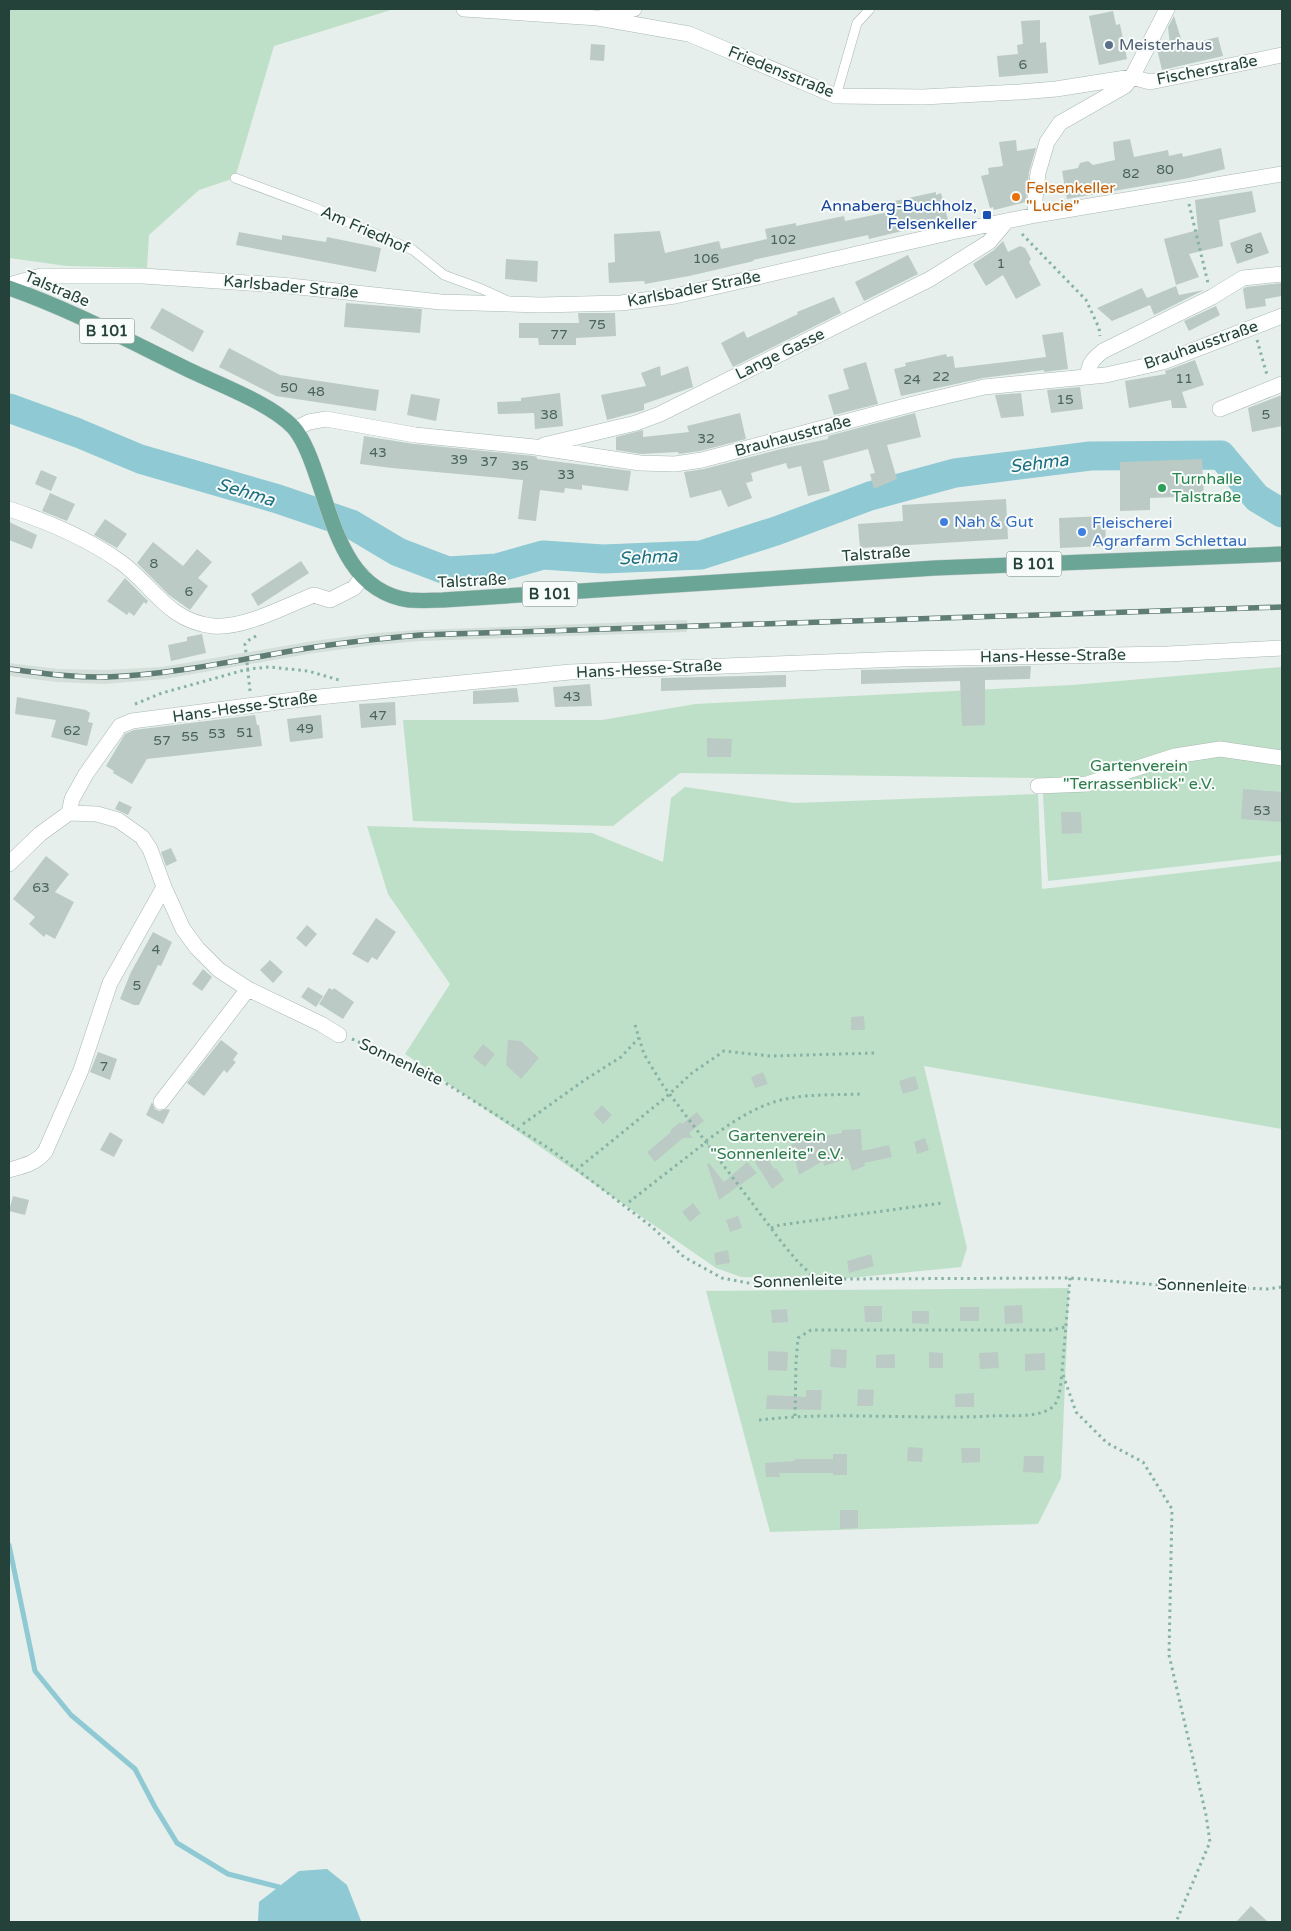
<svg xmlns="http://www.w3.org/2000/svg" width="1291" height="1931" font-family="'Varela Round',sans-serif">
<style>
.built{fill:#d4dfda}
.green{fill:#bfe0c8}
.water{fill:#8ec9d4}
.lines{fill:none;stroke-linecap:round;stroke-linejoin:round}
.stream{stroke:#8ec9d4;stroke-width:5}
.river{stroke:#8ec9d4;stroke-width:29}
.building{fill:#bbcac4}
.service-casing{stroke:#a8b8b2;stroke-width:10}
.minor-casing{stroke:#a8b8b2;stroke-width:16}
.primary-casing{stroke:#c2cac8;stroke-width:16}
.path{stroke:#86b3a5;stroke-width:3;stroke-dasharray:2.5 4;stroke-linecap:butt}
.service{stroke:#fff;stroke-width:9}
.minor{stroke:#fff;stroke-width:15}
.primary{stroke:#6aa596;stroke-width:15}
.rail-casing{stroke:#5f7d75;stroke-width:5.5}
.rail{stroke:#f7fbf9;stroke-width:4;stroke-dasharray:11;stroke-linecap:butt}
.service-dot{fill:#5c6f8a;stroke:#f7fbf9;stroke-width:2}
.food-dot{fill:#e8710a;stroke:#f7fbf9;stroke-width:2}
.transit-dot{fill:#1a4fb4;stroke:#f7fbf9;stroke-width:2}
.leisure-dot{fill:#2e9e5b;stroke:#f7fbf9;stroke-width:2}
.shop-dot{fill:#3f7fe0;stroke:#f7fbf9;stroke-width:2}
.labels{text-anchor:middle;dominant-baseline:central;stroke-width:4;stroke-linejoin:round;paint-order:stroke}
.number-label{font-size:14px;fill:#4a645c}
.shield{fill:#f7fbf9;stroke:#637a73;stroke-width:1}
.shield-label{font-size:15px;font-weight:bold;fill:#24423a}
.service-label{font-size:16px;fill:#4e5e75;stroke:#f7fbf9;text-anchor:start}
.street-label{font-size:16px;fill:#24423a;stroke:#f7fbf9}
.food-label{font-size:16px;fill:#c56008;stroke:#f7fbf9;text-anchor:start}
.transit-label{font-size:16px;fill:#164399;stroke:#f7fbf9;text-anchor:end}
.leisure-label{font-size:16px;fill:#27864d;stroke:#f7fbf9;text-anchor:start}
.shop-label{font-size:16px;fill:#366cbe;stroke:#f7fbf9;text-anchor:start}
.park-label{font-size:16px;fill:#2d7a4b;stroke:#f7fbf9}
.water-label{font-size:18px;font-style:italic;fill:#1c6f80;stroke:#f7fbf9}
</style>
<rect width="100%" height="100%" fill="#e6efeb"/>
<path class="built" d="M 687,620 L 687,632 L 420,641 L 376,645 L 314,653 L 164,679 L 105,684 L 57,682 L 9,676 L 9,663 L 59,669 L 105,670 L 162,667 L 313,641 L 375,633 L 420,630 Z"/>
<path class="green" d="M 9,9 L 394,9 L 274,46 L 235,178 L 199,190 L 149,235 L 147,268 L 67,266 L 9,258 Z
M 1282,667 L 1282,855 L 1048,881 L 1042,778 L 680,773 L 613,826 L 413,821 L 403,720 L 602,720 L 695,704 L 1072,685 Z
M 685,787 L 794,803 L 1038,794 L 1042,889 L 1282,861 L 1282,1129 L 924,1066 L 967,1248 L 961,1267 L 840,1279 L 741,1277 L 716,1268 L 405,1054 L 450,984 L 388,894 L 367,826 L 592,833 L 663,862 L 671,798 Z
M 1069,1288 L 1061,1478 L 1038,1524 L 770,1532 L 706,1291 Z"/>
<path class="water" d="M 327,1869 L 347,1885 L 361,1921 L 360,1922 L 258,1922 L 259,1902 L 299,1871 Z"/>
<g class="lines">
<path class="stream" d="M 9,1545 L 35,1671 L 71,1715 L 135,1769 L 155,1807 L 177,1843 L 228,1874 L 279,1887"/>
<path class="river" d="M 9,408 L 78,433 L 140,459 L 278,499 L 351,524 L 398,552 L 448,571 L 497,568 L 543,555 L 603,559 L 701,555 L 776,531 L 870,496 L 955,473 L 1090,456 L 1221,455 L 1257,498 L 1282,513"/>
</g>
<path class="building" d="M 1113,11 L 1116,25 L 1120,24 L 1127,59 L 1099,65 L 1089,16 Z
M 1174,16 L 1182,42 L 1189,41 L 1189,44 L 1218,37 L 1223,56 L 1162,70 L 1157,49 L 1170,45 L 1168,27 Z
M 1040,20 L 1040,43 L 1046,42 L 1048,73 L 999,77 L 997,56 L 1018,54 L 1017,45 L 1023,44 L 1021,21 Z
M 591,44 L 605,45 L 604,61 L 590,60 Z
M 1130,139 L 1134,157 L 1168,150 L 1169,156 L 1182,153 L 1183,157 L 1221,148 L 1225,169 L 1189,178 L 1067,199 L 1062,171 L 1078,168 L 1080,163 L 1088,161 L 1093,165 L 1115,160 L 1113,142 Z
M 1016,140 L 1017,151 L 1036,148 L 1029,172 L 1026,202 L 994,210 L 993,207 L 990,208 L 981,176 L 989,174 L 988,168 L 1003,166 L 999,142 Z
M 1252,191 L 1256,212 L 1219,220 L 1223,246 L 1189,254 L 1199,277 L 1176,285 L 1164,239 L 1198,230 L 1195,200 Z
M 936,192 L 936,195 L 941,193 L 948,220 L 869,239 L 868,235 L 753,260 L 754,261 L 689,276 L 645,284 L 644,281 L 609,283 L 608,263 L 615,262 L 614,234 L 660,231 L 665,253 L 719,241 L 721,249 L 767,239 L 765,229 L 796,223 L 796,226 L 844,216 L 845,221 L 888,212 L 887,207 L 891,206 L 890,202 Z
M 239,232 L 282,240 L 282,235 L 326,242 L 327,237 L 381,248 L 376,272 L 236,245 Z
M 1261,232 L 1269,253 L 1237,264 L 1230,243 Z
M 1003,241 L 1008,252 L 1020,246 L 1025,248 L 1031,259 L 1029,262 L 1041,285 L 1016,299 L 1003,275 L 986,286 L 973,264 L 994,250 Z
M 908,255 L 918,274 L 864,301 L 855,282 Z
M 506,259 L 538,261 L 537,282 L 505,279 Z
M 1282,283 L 1282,296 L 1265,299 L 1266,306 L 1246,309 L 1243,289 L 1246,287 Z
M 1176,286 L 1179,295 L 1204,290 L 1154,315 L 1150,305 L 1112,321 L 1097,308 L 1142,288 L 1147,298 Z
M 834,297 L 841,313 L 733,367 L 721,343 L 744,331 L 747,338 L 798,314 L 797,312 Z
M 346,303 L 422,309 L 420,333 L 344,327 Z
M 1216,306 L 1220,315 L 1189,331 L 1184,321 Z
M 162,308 L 204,331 L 193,352 L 150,328 Z
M 578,313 L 615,313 L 616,336 L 576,338 L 576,345 L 539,345 L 538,338 L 519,338 L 519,323 L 579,323 Z
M 1063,332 L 1068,369 L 1044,372 L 1044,370 L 983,378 L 901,396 L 894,369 L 906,366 L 905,363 L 946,354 L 947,357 L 953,356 L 955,368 L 1046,357 L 1042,335 Z
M 229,348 L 280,375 L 379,390 L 376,411 L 276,396 L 219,367 Z
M 1195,360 L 1204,385 L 1182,392 L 1187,408 L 1172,408 L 1171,400 L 1129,408 L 1125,381 L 1166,374 L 1165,371 Z
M 866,362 L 878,404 L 834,415 L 828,395 L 849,389 L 843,369 Z
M 660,366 L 661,376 L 688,366 L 693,387 L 644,404 L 644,410 L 607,420 L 601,395 L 646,386 L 641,373 Z
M 1080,387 L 1083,409 L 1051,413 L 1047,390 Z
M 560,393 L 563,426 L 535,429 L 534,413 L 498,414 L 497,402 L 521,401 L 521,398 Z
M 1021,393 L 1024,416 L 1001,418 L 995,395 Z
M 411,394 L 440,399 L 436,421 L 407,415 Z
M 1282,395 L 1282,426 L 1252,432 L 1248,408 Z
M 740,413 L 746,439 L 700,451 L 679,454 L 678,452 L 641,454 L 616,450 L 616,437 L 643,430 L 643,437 L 689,432 L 687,426 Z
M 915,413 L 921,437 L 887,445 L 897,479 L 874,489 L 870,474 L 875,473 L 868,449 L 823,461 L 830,491 L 808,496 L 801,466 L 788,469 L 786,463 L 751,473 L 753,481 L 746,483 L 752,498 L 728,507 L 721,490 L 690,498 L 684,472 L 704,469 L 781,449 L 828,439 L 828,436 Z
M 364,436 L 414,444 L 534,456 L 537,457 L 537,459 L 631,471 L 628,491 L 582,485 L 582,490 L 565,488 L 564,493 L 540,490 L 536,521 L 518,519 L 523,480 L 392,468 L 360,464 Z
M 1202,459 L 1204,496 L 1150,498 L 1150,510 L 1120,511 L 1120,462 Z
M 41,470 L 57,477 L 51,491 L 35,484 Z
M 50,493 L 75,504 L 67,521 L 42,511 Z
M 1006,499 L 1008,539 L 860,548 L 858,524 L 903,521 L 902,505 Z
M 1105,516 L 1106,546 L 1060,548 L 1059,518 Z
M 105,519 L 127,534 L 117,548 L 94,535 Z
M 9,522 L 37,535 L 32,549 L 9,540 Z
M 153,542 L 183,566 L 197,549 L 212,562 L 198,578 L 208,586 L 190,610 L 169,595 L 137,563 Z
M 301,561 L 309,573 L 258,606 L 251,594 Z
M 125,578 L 148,601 L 146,604 L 144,602 L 134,616 L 129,612 L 127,615 L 107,601 Z
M 202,634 L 206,653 L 171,661 L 168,645 L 187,641 L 187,637 Z
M 1031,666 L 1030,679 L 985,680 L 985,725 L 962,726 L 960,681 L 861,684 L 861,670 Z
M 786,675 L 786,687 L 661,691 L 661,678 Z
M 590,684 L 592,706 L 555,707 L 553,687 Z
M 517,688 L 519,702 L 473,704 L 473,691 Z
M 17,697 L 86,710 L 90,713 L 88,722 L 93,723 L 87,746 L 51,737 L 56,720 L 15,714 Z
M 395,702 L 396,725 L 361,728 L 359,704 Z
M 255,715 L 257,725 L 259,725 L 262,746 L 147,759 L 132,784 L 113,773 L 114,771 L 106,766 L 125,734 L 134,730 Z
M 321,715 L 323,738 L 290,742 L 287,719 Z
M 707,738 L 732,739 L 731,757 L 707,757 Z
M 1243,789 L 1282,792 L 1281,822 L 1241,819 Z
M 119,801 L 132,807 L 128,815 L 115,809 Z
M 1061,812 L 1081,812 L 1082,833 L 1062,834 Z
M 171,848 L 177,861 L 166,866 L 161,852 Z
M 46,856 L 69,874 L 55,892 L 74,902 L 55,939 L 46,934 L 44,937 L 29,924 L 35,917 L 13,899 Z
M 376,918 L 396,932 L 377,960 L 372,957 L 368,963 L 352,954 Z
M 307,925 L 317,934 L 306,947 L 296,938 Z
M 153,932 L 172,942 L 161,966 L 158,965 L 139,1005 L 134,1005 L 120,999 L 131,972 Z
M 270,960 L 283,972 L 273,983 L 260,970 Z
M 203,969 L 212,977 L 202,991 L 192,984 Z
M 308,987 L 323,996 L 316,1007 L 301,997 Z
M 329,988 L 333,990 L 334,988 L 354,1002 L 343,1019 L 319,1004 Z
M 864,1016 L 865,1030 L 851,1030 L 851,1017 Z
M 221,1040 L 238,1053 L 233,1060 L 236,1062 L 227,1073 L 224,1070 L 204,1096 L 187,1083 Z
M 508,1040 L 521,1041 L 539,1058 L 521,1079 L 506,1065 Z
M 483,1044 L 495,1054 L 485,1067 L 473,1057 Z
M 98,1052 L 117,1059 L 110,1080 L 90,1072 Z
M 763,1072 L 768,1084 L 755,1088 L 751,1077 Z
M 915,1076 L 919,1089 L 903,1094 L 899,1081 Z
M 152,1102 L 155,1109 L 159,1111 L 167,1109 L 170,1110 L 163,1124 L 146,1115 Z
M 602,1105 L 612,1115 L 603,1124 L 593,1114 Z
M 697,1112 L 704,1121 L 689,1133 L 693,1138 L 683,1138 L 655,1162 L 647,1152 L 671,1132 L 670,1131 L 680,1122 L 682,1124 Z
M 861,1129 L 862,1151 L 889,1145 L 892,1157 L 864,1163 L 865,1166 L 852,1171 L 848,1158 L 824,1166 L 823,1161 L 799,1175 L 791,1144 L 817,1137 L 842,1133 L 842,1130 Z
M 110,1132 L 123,1140 L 114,1157 L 100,1150 Z
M 925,1138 L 929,1150 L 917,1154 L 914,1142 Z
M 765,1154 L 774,1169 L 776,1168 L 784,1180 L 772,1189 L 755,1162 Z
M 747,1162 L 757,1173 L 719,1200 L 707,1164 L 709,1163 L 724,1182 Z
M 13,1196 L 29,1200 L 25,1215 L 9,1211 Z
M 693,1203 L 701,1213 L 690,1222 L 682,1212 Z
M 738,1216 L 742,1228 L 730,1232 L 726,1220 Z
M 728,1250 L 730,1263 L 716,1265 L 714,1253 Z
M 871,1254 L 874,1266 L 849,1273 L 847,1261 Z
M 1022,1305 L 1023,1323 L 1005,1324 L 1004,1306 Z
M 864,1306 L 882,1306 L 882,1322 L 865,1322 Z
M 960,1307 L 979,1307 L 979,1321 L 960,1321 Z
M 787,1309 L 788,1322 L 772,1323 L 771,1310 Z
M 912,1311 L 929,1311 L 929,1324 L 912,1323 Z
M 831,1349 L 847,1350 L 846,1368 L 830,1367 Z
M 768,1351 L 788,1352 L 787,1371 L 768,1370 Z
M 929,1352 L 943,1353 L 943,1368 L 929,1368 Z
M 998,1352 L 999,1368 L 980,1369 L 979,1353 Z
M 1045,1353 L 1045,1370 L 1025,1371 L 1025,1354 Z
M 895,1354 L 895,1368 L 876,1368 L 876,1355 Z
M 858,1389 L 874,1390 L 873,1406 L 857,1406 Z
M 806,1390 L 822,1390 L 821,1410 L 766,1409 L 767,1395 L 806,1397 Z
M 974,1393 L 974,1407 L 955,1407 L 955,1394 Z
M 908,1447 L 923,1448 L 922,1462 L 907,1461 Z
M 961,1448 L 980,1448 L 980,1462 L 962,1463 Z
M 833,1454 L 847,1454 L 847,1475 L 833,1475 L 833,1473 L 779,1473 L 780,1477 L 766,1477 L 765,1463 L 795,1461 L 795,1459 L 833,1459 Z
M 1024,1456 L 1044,1456 L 1043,1473 L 1023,1472 Z
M 840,1510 L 858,1510 L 858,1528 L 840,1529 Z
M 1251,1906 L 1268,1922 L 1236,1922 Z"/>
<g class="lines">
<g class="service-casing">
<path id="service" d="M 836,96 L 857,23 L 870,9
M 235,178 L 313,207 L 413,250 L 444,275 L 482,289 L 508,301"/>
</g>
<g class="minor-casing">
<path id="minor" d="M 464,9 L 598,18 L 689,34 L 836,96 L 923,97 L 1020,92 L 1056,89 L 1132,77 L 1150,82 L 1282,55
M 604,16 L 634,9
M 1036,215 L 1035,199 L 1038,173 L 1047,142 L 1060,123 L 1125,86 L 1132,77 L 1167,9
M 9,285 L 41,276 L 143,276 L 280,285 L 441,302 L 541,305 L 621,303 L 675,296 L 952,232 L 1036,215 L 1282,174
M 1088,377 C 1088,364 1093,359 1103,351 L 1212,297 L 1243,278 L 1282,274
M 1220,409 L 1282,384
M 295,429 L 309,422 L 326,419 L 415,435 L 535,447 L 640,463 L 675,464 L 702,460 L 913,404 L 984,387 L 1106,375 L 1163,362 L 1282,316
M 544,445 L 636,423 L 660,414 L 930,279 L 989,242 L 1006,222
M 9,509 C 46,521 90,540 122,563 C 154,587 168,621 213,626 C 244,629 285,606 314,595 L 330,600 L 354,588 L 363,576
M 1038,786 L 1087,784 L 1175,756 L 1220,749 L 1282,758
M 69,813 L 72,799 L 86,774 L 120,726 L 132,721 L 309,698 L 570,672 L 902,659 L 1168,654 L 1282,648
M 9,864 L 40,834 L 69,813 L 97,814 L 118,820 L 142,837 L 150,849 L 164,887 L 183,929 L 197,948 L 219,970 L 248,989 L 321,1024 L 339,1035
M 161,1102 L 248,989
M 9,1170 C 23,1166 35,1164 45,1152 L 81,1070 L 110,983 L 164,887"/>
</g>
<g class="primary-casing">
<path id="primary" d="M 9,288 C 72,310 131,342 191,371 C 221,385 271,404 293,427 C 304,439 311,459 316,474 C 334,524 346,591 409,600 C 421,601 432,600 443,600 L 935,568 L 1282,554"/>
</g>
<path class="path" d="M 1189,204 L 1208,283
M 1022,234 L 1086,300 L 1099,328 L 1100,336
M 1257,340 L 1267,375
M 250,691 L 245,644 L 249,640 L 258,635
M 135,704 L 162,693 L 248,669 L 269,667 L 308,671 L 339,680
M 635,1025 L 644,1054 L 662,1084 L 783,1244 L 798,1262 L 816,1279
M 352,1039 L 428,1072 L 550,1149 L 652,1227 L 684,1257 L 722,1278 L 759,1285 L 840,1279 L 1070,1278 L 1160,1285 L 1267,1289 L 1282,1287
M 523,1124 L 586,1079 L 621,1057 L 639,1038
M 706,1141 C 732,1122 759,1103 791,1098 C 812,1094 839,1095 861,1094
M 581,1166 L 665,1098 L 692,1073 L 724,1051 L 770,1056 L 875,1053
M 629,1202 L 701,1146 L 708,1143
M 771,1228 L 780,1225 L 942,1203
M 1070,1278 L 1062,1372 L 1076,1412 L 1107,1443 L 1143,1462 L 1172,1509 L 1169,1655 L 1206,1815 L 1210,1842 L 1176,1922
M 795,1416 L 796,1362 L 798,1338 L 811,1330 L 1051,1330 L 1066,1327
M 759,1420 C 836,1411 914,1420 991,1416 C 1009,1415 1032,1418 1048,1410 C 1061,1404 1060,1386 1062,1373"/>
<use href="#service" class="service"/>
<use href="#minor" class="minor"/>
<use href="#primary" class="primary"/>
<g class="rail-casing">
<path id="rail" d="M 9,669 C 42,673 74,678 107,677 C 163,675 219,664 274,654 C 322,645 372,639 421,635 L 1282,607"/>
</g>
<use href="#rail" class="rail"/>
</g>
<circle class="service-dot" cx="1109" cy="45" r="5"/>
<circle class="food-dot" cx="1016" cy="197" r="5"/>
<rect class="transit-dot" x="982" y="210" width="10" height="10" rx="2.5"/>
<circle class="leisure-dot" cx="1162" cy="488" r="5"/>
<g class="shop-dot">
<circle cx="944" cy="522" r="5"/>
<circle cx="1082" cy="532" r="5"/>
</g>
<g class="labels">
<g class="number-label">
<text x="1023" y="64">6</text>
<text x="1165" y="169">80</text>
<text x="1131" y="173">82</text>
<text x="783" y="239">102</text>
<text x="1249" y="248">8</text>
<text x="706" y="258">106</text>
<text x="1001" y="263">1</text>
<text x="597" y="324">75</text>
<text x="559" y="334">77</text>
<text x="941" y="376">22</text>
<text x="1184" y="378">11</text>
<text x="912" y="379">24</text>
<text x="289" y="387">50</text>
<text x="316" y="391">48</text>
<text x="1065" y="399">15</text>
<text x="549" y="414">38</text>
<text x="1266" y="414">5</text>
<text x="706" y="438">32</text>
<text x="378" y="452">43</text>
<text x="459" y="459">39</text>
<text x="489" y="461">37</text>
<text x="520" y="465">35</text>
<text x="566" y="474">33</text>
<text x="154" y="563">8</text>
<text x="189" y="591">6</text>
<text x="572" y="696">43</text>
<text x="378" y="715">47</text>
<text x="305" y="728">49</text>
<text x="72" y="730">62</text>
<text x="245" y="732">51</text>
<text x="217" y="733">53</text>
<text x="190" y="736">55</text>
<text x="162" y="740">57</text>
<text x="1262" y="810">53</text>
<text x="41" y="887">63</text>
<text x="156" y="949">4</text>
<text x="137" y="985">5</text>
<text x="104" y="1066">7</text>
</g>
<g class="shield">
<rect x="79.5" y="318.5" width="55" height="25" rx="4"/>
<rect x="1006.5" y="551.5" width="55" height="25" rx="4"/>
<rect x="522.5" y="581.5" width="55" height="25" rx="4"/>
</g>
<g class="shield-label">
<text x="107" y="331">B 101</text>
<text x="1034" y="564">B 101</text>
<text x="550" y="594">B 101</text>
</g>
<g class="service-label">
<text x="1119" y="45">Meisterhaus</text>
</g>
<g class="street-label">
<text transform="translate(1207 70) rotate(-11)">Fischerstraße</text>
<text transform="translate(781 72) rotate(22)">Friedensstraße</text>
<text transform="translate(365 230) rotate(24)">Am Friedhof</text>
<text transform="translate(291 287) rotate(5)">Karlsbader Straße</text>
<text transform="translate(57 289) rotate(23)">Talstraße</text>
<text transform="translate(694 289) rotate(-11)">Karlsbader Straße</text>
<text transform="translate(1201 345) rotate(-19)">Brauhausstraße</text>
<text transform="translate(780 354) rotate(-26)">Lange Gasse</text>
<text transform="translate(793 436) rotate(-15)">Brauhausstraße</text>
<text transform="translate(876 554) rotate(-4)">Talstraße</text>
<text transform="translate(472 581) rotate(-3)">Talstraße</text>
<text transform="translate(1053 656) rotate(-1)">Hans-Hesse-Straße</text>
<text transform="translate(649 669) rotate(-3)">Hans-Hesse-Straße</text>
<text transform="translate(245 707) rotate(-8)">Hans-Hesse-Straße</text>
<text transform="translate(401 1062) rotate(25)">Sonnenleite</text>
<text transform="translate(798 1281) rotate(-2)">Sonnenleite</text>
<text transform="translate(1202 1286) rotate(2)">Sonnenleite</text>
</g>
<g class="food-label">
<text x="1026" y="188">Felsenkeller<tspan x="1026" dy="18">"Lucie"</tspan></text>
</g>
<g class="transit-label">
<text x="977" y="206">Annaberg-Buchholz,<tspan x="977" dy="18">Felsenkeller</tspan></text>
</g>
<g class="leisure-label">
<text x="1172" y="479">Turnhalle<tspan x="1172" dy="18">Talstraße</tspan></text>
</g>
<g class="shop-label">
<text x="954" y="522">Nah &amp; Gut</text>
<text x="1092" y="523">Fleischerei<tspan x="1092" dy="18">Agrarfarm Schlettau</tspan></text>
</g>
<g class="park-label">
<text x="1139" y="766">Gartenverein<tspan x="1139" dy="18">"Terrassenblick" e.V.</tspan></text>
<text x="777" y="1136">Gartenverein<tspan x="777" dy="18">"Sonnenleite" e.V.</tspan></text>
</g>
<g class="water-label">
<text transform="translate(1039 463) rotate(-7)">Sehma</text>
<text transform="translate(246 492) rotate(17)">Sehma</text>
<text transform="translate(648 557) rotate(-3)">Sehma</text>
</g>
</g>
<rect width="1291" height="1931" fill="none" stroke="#24423a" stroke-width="20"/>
</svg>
